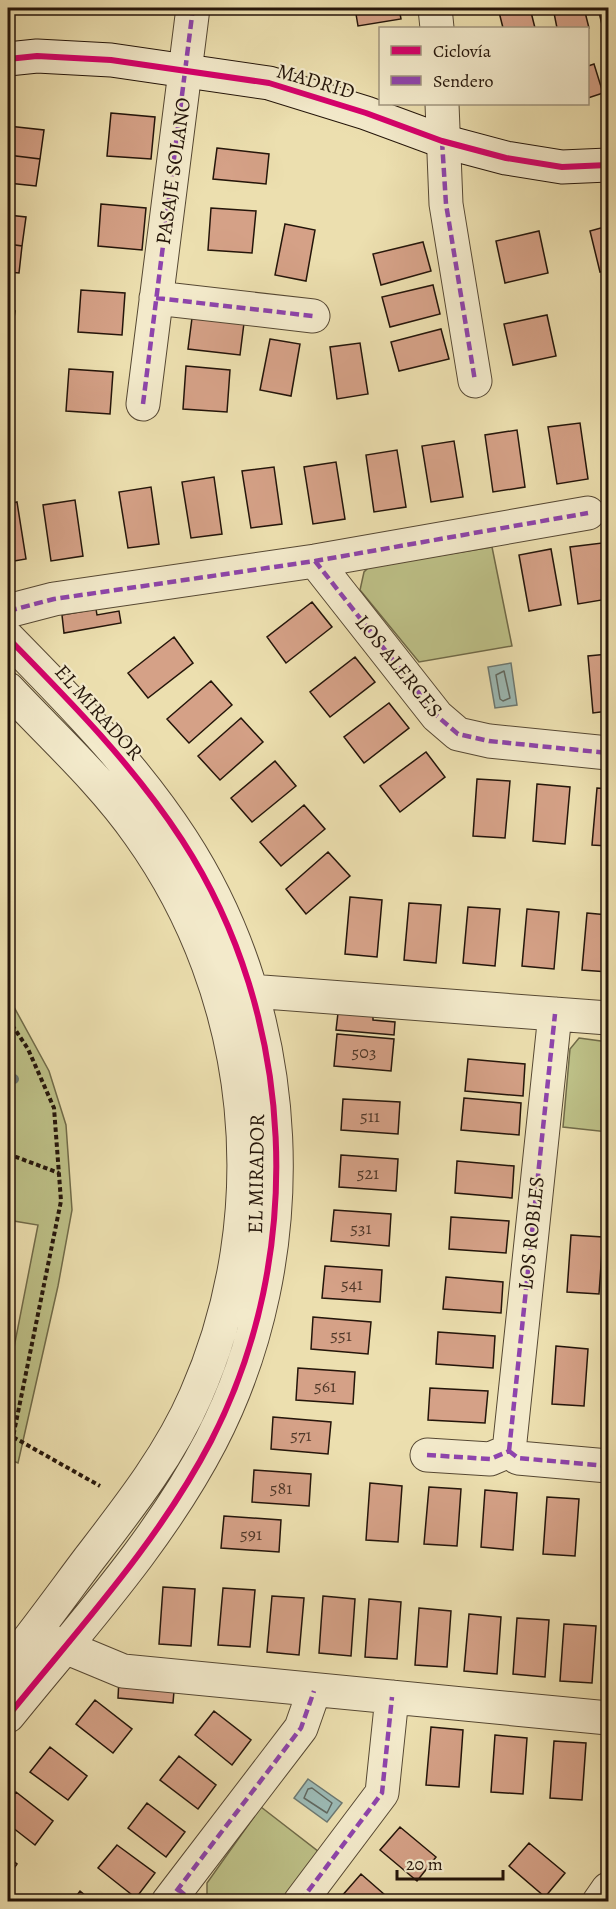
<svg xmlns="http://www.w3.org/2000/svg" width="616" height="1909" font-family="Alegreya,serif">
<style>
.green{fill:#bdc087;stroke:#706a48;stroke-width:1.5}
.water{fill:#9cbab5;stroke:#6c7871;stroke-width:1.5}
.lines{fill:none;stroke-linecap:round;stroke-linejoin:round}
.shore{stroke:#606860;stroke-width:1.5}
.stream{stroke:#6c7871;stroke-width:10}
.building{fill:#d5a187;stroke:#24150a;stroke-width:1.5}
.street-casing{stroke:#564833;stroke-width:35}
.secondary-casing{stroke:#24150a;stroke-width:35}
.path{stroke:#24150a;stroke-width:4;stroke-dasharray:4.5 3;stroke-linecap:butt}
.street{stroke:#f3eacb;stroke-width:33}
.secondary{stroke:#f3eacb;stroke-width:33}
.quiet{stroke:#8e44ad;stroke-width:4.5;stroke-dasharray:9 4.5;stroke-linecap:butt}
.cycleway-casing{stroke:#f3eacb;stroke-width:10}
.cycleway{stroke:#d6006c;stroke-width:6}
.labels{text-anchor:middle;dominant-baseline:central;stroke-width:4.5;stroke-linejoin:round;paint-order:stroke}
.number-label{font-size:18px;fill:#503829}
.street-label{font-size:21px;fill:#24150a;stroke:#f3eacb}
</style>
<rect width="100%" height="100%" fill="#ecdfaf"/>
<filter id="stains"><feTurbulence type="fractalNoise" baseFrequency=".00333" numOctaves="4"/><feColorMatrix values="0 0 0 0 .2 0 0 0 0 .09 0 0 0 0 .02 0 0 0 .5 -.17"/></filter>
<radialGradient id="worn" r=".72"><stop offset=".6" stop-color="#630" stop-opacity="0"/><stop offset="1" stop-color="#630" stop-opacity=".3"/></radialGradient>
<path class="green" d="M 492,547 L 512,646 L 419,662 L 360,590 L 364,572 L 369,567 Z
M 8,996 L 49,1071 L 66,1125 L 72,1210 L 58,1286 L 18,1463 L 8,1459 L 8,1378 L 38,1225 L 8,1220 Z
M 579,1038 L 608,1042 L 608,1132 L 563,1127 L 570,1049 Z
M 261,1807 L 319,1852 L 282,1901 L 217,1901 L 207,1894 L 207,1883 Z"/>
<path class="water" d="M 511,663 L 517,705 L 495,708 L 488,667 Z
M 308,1779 L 342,1803 L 327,1822 L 294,1798 Z"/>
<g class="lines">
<path class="shore" d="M 504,671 L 510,698 L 503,701 L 500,699 L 496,675 Z
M 312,1788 L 332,1803 L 327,1813 L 304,1798 L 308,1789 Z"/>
<path class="stream" d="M 8,1080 L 14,1079"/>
</g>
<path class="building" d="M 355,8 L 399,8 L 401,19 L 358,26 Z
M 498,8 L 530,8 L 535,28 L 503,28 Z
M 553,8 L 584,8 L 589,28 L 557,28 Z
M 598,8 L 608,8 L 608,28 L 603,29 Z
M 594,64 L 603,93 L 588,98 L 588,66 Z
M 111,113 L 155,117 L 151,159 L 107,156 Z
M 8,126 L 44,130 L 40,159 L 8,155 Z
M 217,148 L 269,154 L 266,184 L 213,179 Z
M 8,155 L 40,159 L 36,186 L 8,183 Z
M 101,204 L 146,208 L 142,250 L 98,246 Z
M 211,208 L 256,211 L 252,253 L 208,250 Z
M 8,215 L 26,217 L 22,246 L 8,244 Z
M 285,224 L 315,230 L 306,281 L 275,275 Z
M 608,226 L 608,270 L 600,272 L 590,231 Z
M 539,231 L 548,273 L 505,283 L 496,241 Z
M 423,242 L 431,271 L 381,285 L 373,254 Z
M 8,244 L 22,246 L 19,273 L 8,272 Z
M 433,285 L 440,314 L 390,327 L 382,297 Z
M 81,290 L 125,293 L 122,335 L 78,332 Z
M 8,310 L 15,311 L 11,339 L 8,338 Z
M 547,315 L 556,356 L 513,365 L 504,324 Z
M 192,318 L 244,323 L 240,355 L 188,349 Z
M 441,329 L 449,359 L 399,371 L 391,342 Z
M 270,339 L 300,344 L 291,396 L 260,390 Z
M 360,343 L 368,394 L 337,399 L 330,347 Z
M 186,366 L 230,370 L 227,412 L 183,409 Z
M 69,369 L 113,372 L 110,414 L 66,411 Z
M 580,423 L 588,479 L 557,484 L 548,427 Z
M 517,430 L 525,487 L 493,492 L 485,435 Z
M 454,441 L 463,497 L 431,502 L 422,446 Z
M 397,450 L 406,507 L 374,512 L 366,455 Z
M 336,462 L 345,519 L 313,524 L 304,467 Z
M 274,467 L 282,524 L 251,528 L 242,471 Z
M 214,477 L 222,534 L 191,538 L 182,482 Z
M 151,487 L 159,544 L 128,548 L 119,492 Z
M 75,500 L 83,556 L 51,561 L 43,505 Z
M 17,502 L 26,559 L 8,562 L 8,504 Z
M 602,543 L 608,599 L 578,604 L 570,547 Z
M 551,549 L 561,605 L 529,611 L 519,555 Z
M 312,602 L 332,627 L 286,663 L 267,637 Z
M 96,609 L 97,615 L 119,611 L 121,623 L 64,633 L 62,615 Z
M 174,637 L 193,663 L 148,698 L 128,673 Z
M 608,654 L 608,711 L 593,713 L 588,656 Z
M 355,657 L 375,682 L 330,717 L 310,692 Z
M 211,681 L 232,705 L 189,743 L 167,719 Z
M 389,703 L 409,728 L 364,763 L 344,737 Z
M 241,718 L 263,742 L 220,780 L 198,756 Z
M 426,752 L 445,777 L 400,812 L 380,786 Z
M 275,761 L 296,786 L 252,822 L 231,798 Z
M 477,779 L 510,781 L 505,838 L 473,836 Z
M 537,784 L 570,787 L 565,844 L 533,841 Z
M 597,788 L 608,789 L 608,846 L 592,845 Z
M 304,805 L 325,829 L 281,866 L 260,842 Z
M 328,852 L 350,876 L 306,914 L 286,889 Z
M 350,897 L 382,900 L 377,957 L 345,954 Z
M 409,903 L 441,905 L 436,963 L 404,960 Z
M 468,907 L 500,909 L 495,966 L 463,963 Z
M 527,909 L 559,912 L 554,969 L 522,966 Z
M 587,913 L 608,915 L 608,972 L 582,970 Z
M 338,1013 L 373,1015 L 373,1020 L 395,1022 L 394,1035 L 336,1030 Z
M 337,1034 L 394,1039 L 391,1071 L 334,1066 Z
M 468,1059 L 525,1064 L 523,1096 L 465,1091 Z
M 464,1098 L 521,1103 L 519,1135 L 461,1130 Z
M 343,1099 L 400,1102 L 398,1134 L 341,1130 Z
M 341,1155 L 398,1159 L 396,1191 L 339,1187 Z
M 457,1161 L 514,1166 L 512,1198 L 455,1193 Z
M 334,1210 L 391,1214 L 389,1246 L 331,1241 Z
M 451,1217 L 509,1221 L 506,1253 L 449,1249 Z
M 571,1235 L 603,1237 L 599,1294 L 567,1292 Z
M 325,1266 L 382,1270 L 380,1302 L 322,1298 Z
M 446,1277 L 503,1282 L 501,1313 L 443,1309 Z
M 313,1317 L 371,1322 L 368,1354 L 311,1349 Z
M 438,1332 L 495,1336 L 493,1368 L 436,1364 Z
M 556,1346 L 588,1349 L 584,1406 L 552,1404 Z
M 298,1368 L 355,1372 L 353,1404 L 296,1400 Z
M 430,1388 L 488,1391 L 485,1423 L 428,1420 Z
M 273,1417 L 331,1422 L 328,1454 L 271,1449 Z
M 254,1470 L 311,1474 L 309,1506 L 252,1502 Z
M 370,1483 L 402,1486 L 398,1542 L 366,1540 Z
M 429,1487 L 461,1489 L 457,1546 L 424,1544 Z
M 485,1490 L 517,1493 L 513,1550 L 481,1547 Z
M 547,1497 L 579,1499 L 575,1556 L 543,1554 Z
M 224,1516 L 281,1520 L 279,1552 L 221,1548 Z
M 163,1587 L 195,1589 L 191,1646 L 159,1644 Z
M 223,1588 L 255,1590 L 250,1647 L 218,1645 Z
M 272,1596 L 304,1598 L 299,1655 L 267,1652 Z
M 323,1596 L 355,1599 L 351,1656 L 319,1653 Z
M 369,1599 L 401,1602 L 397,1659 L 365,1657 Z
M 419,1608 L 451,1611 L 447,1667 L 415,1665 Z
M 469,1614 L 501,1617 L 497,1674 L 464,1671 Z
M 517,1618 L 549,1620 L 545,1677 L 513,1674 Z
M 564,1624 L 596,1626 L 592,1683 L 560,1681 Z
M 119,1679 L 174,1691 L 173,1703 L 118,1698 Z
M 95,1700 L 132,1729 L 113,1753 L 76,1724 Z
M 214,1711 L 251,1740 L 232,1765 L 195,1735 Z
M 431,1727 L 463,1730 L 459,1787 L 426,1785 Z
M 495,1735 L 527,1738 L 523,1794 L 491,1792 Z
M 554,1741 L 586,1743 L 582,1800 L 550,1798 Z
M 50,1747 L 87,1776 L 68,1800 L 30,1772 Z
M 179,1756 L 216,1785 L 198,1809 L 160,1780 Z
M 16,1792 L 53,1821 L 35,1845 L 8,1824 L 8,1803 Z
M 147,1803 L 185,1832 L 166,1857 L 128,1828 Z
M 400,1827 L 436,1857 L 417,1881 L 380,1850 Z
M 529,1843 L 565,1873 L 545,1897 L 509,1866 Z
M 117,1845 L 155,1873 L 136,1898 L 98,1868 Z
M 8,1857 L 17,1864 L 8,1877 Z
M 361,1874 L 393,1902 L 346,1902 L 341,1897 Z
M 80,1891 L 93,1902 L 72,1902 Z"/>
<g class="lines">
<g class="street-casing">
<path id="street" d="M 435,8 L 437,28
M 442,104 L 446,204 L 475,381
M 156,298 L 313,316
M 143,404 L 193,8
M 315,561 L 437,716 L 458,734 L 489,741 L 608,753
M 8,611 L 54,599 L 315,561 L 588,513
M 8,638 C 70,701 134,766 182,840 C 297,1017 307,1255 211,1441 C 158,1543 79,1628 8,1716
M 8,689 C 52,736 102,781 139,834 C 255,996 276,1213 196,1395 C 170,1455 129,1507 89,1559 C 62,1595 36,1631 8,1666
M 231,985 L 251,991 L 608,1018
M 509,1451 L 555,1014
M 509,1451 L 518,1458 L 608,1466
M 427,1455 L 490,1459 L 509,1451
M 46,1639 L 123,1671 L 608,1718
M 168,1902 L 301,1728 L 314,1691
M 300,1902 L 382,1793 L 392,1697
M 599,1902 L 608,1889"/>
</g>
<g class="secondary-casing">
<path id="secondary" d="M 8,59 L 37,56 L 111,60 L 269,83 L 366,113 L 442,141 L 506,158 L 562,167 L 608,165"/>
</g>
<path class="path" d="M 8,1019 L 28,1049 L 54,1108 L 61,1201 L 13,1437 L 100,1486
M 8,1154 L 59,1173"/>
<use href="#street" class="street"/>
<use href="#secondary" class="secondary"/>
<path class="quiet" d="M 442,141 L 446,204 L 475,381
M 156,298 L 313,316
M 143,404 L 193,8
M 315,561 L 437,716 L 458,734 L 489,741 L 608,753
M 8,611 L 54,599 L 315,561 L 588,513
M 509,1451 L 555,1014
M 509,1451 L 518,1458 L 608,1466
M 427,1455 L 490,1459 L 509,1451
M 178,1889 L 193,1902
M 168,1902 L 301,1728 L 314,1691
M 300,1902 L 382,1793 L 392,1697
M 599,1902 L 608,1889"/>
<g class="cycleway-casing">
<path id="cycleway" d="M 8,59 L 37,56 L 111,60 L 269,83 L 366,113 L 442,141 L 506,158 L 562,167 L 608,165
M 8,638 C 70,701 134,766 182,840 C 297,1017 307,1255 211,1441 C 158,1543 79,1628 8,1716"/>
</g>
<use href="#cycleway" class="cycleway"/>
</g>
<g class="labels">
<g class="number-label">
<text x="364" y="1052">503</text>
<text x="370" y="1116">511</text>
<text x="368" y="1173">521</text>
<text x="361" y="1228">531</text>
<text x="352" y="1284">541</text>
<text x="341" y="1335">551</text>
<text x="325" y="1386">561</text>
<text x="301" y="1435">571</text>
<text x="281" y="1488">581</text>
<text x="251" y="1534">591</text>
</g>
<g class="street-label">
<text transform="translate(316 81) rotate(16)">MADRID</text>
<text transform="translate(173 171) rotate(-82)">PASAJE SOLANO</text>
<text transform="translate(399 666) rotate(51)">LOS ALERCES</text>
<text transform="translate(99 712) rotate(48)">EL MIRADOR</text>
<text transform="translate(256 1174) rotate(-89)">EL MIRADOR</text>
<text transform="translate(531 1233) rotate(-84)">LOS ROBLES</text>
</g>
</g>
<rect width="616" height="1909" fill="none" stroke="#ecdfaf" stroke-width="30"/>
<rect x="9" y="9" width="598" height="1891" fill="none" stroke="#24150a" stroke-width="3"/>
<rect x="15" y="15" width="586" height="1879" fill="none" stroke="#24150a" stroke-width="1.5"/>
<rect x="379" y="27" width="210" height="78" fill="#f3eacb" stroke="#a0957e" stroke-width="1.5"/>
<rect x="391" y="46" width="30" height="9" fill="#d6006c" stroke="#a0957e" stroke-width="1.5"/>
<text x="433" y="57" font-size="18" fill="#24150a">Ciclovía</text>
<rect x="391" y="76" width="30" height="9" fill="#8e44ad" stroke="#a0957e" stroke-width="1.5"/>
<text x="433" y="87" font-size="18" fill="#24150a">Sendero</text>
<path d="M397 1870v9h106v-9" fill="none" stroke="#24150a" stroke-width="3"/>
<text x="406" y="1870" font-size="18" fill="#24150a" stroke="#f3eacb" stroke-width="4.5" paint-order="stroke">20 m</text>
<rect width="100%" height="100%" filter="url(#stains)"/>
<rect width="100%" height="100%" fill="url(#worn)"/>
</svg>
